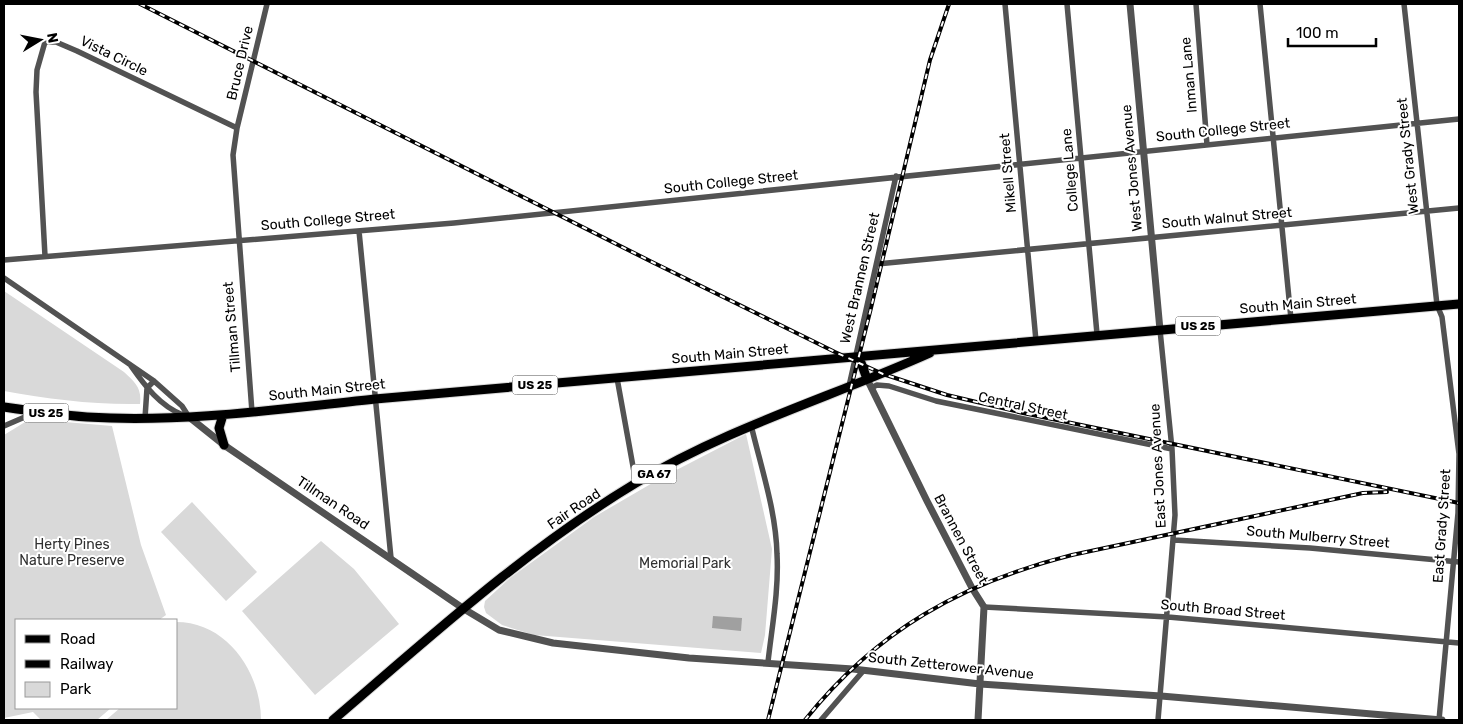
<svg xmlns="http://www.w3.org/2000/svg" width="1463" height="724" font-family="Rubik,sans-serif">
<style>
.green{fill:#d9d9d9}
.water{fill:#a0a0a0}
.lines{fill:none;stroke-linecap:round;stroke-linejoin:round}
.primary-casing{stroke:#dbdbdb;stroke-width:11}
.minor{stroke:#525252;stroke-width:5.5}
.tertiary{stroke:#525252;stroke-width:7}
.primary{stroke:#000;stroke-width:9}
.rail-casing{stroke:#000;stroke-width:4}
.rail{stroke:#fff;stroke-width:2;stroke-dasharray:5.5;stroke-linecap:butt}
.labels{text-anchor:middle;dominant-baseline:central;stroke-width:4;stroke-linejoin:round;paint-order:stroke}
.shield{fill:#fff;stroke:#4c4c4c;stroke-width:1}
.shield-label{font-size:12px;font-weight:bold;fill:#000}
.street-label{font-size:14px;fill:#000;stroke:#fff}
.park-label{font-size:14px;fill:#303030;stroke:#fff}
</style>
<rect width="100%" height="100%" fill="#fff"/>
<path class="green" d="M 4,291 L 124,372 C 135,382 142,388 140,404 C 94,405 49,399 4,391 Z
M 30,419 L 112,426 L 141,545 L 166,615 L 159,620 L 16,620 L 16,708 L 111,708 L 97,720 L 41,720 L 33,712 L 4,718 L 4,435 Z
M 746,434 L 772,549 L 765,635 L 761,653 L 534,635 L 502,625 L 486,613 L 484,607 L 485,601 L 510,578 L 594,517 L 661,478 Z
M 192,502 L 257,572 L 226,601 L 161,532 Z
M 321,541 L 354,569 L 399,624 L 315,695 L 242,611 Z
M 176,622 C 227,622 261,672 261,720 L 106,720 L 120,708 L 176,708 Z"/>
<path class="water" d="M 713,616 L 742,618 L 741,631 L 712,628 Z"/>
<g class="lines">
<g class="primary-casing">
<path id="primary" d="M 859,357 L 867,379
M 4,407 C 31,411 59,415 87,417 C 183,423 280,409 375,399 L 1459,304
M 223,415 L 219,428 L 224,445
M 333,720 C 430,637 526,549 636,483 C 729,427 832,397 930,353"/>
</g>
<path class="minor" d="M 1005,4 L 1036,341
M 1067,4 L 1097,334
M 1196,4 L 1207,145
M 1260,4 L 1291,319
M 1404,4 L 1437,305 L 1442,317 L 1459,454 L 1458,513 L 1439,720
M 359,231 L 391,558
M 45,256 L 36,92 L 37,70 L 45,42 L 56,42 L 77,51 L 237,128
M 4,260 L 454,223 L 1459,119
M 877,264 L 1459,208
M 4,278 L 154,381 L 182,406 L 189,417
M 131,366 C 145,386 160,406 183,415
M 617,378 L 636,483
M 849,386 L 896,176
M 871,388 L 877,385 L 889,386 L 936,401 L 1172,449
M 252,412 L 233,155 L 237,128 L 267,4
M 145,418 L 147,388 L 154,381
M 751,425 C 761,467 776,511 777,554 C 779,590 772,626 768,662
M 4,426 L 34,413
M 1174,540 L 1310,548 L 1459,562
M 984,607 L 1168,617 L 1459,643
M 821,720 L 864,670
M 1158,720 L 1175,515 L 1172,449 L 1160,330"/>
<path class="tertiary" d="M 1130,4 L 1160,330
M 867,379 L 927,501 L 972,588 L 984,607 L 978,720
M 189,417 L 224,445 L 464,609 L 499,630 L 553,643 L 689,658 L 853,669 L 980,684 L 1161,696 L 1442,720"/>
<use href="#primary" class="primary"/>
<g class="rail-casing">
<path id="rail" d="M 140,4 L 652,262 L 835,352 L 883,374 L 947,395 L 1023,413 L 1459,503
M 768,720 L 871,308 L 930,60 L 949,4
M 805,720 C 877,630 962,583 1072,555 L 1363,493 L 1387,492"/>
</g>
<use href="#rail" class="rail"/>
</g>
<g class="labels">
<g class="shield">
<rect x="1175.5" y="316.5" width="45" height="19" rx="4"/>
<rect x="512.5" y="375.5" width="45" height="19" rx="4"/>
<rect x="23.5" y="403.5" width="45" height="19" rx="4"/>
<rect x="631.5" y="464.5" width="45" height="19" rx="4"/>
</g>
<g class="shield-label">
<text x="1198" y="326">US 25</text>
<text x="535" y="385">US 25</text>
<text x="46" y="413">US 25</text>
<text x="654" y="474">GA 67</text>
</g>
<g class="street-label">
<text transform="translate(114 56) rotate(26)">Vista Circle</text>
<text transform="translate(240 63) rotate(-77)">Bruce Drive</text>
<text transform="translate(1189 75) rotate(-95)">Inman Lane</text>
<text transform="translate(1223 130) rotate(-6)">South College Street</text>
<text transform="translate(1408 156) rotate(-96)">West Grady Street</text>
<text transform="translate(1132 168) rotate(-95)">West Jones Avenue</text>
<text transform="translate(1070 170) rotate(-95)">College Lane</text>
<text transform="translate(1008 173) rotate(-95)">Mikell Street</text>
<text transform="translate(731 182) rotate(-6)">South College Street</text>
<text transform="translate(1227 218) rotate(-5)">South Walnut Street</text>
<text transform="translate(328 220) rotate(-5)">South College Street</text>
<text transform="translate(860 278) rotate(-77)">West Brannen Street</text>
<text transform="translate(1298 304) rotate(-5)">South Main Street</text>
<text transform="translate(232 327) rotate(-95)">Tillman Street</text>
<text transform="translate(730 354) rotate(-5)">South Main Street</text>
<text transform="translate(327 390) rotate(-6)">South Main Street</text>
<text transform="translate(1023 406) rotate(12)">Central Street</text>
<text transform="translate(1158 466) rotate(-93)">East Jones Avenue</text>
<text transform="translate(333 503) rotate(34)">Tillman Road</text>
<text transform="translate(574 509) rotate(-34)">Fair Road</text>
<text transform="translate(1442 526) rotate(-86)">East Grady Street</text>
<text transform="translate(1318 537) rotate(5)">South Mulberry Street</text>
<text transform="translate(961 539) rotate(62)">Brannen Street</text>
<text transform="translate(1223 610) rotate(5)">South Broad Street</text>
<text transform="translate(951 666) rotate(6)">South Zetterower Avenue</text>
</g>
<g class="park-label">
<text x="72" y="544">Herty Pines<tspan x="72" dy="16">Nature Preserve</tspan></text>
<text x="685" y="563">Memorial Park</text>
</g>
</g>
<rect width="1463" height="724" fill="none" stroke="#000000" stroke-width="10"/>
<rect x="15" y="619" width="162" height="90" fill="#ffffff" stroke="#999999"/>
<rect x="25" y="635" width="25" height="8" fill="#000000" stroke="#999999"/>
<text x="60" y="644" font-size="15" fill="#000000">Road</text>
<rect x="25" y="660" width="25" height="8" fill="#000000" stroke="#999999"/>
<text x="60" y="669" font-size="15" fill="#000000">Railway</text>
<rect x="25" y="682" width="25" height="15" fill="#d9d9d9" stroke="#999999"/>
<text x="60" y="694" font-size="15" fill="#000000">Park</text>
<g transform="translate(40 40) rotate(80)" stroke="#ffffff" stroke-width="4" paint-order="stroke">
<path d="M0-4L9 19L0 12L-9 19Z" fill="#000000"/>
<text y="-8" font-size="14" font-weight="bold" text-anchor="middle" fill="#000000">N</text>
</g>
<path d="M1288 38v8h88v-8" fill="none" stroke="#000000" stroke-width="2.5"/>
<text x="1296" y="38" font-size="15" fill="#000000" stroke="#ffffff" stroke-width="4" paint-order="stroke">100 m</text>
</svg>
